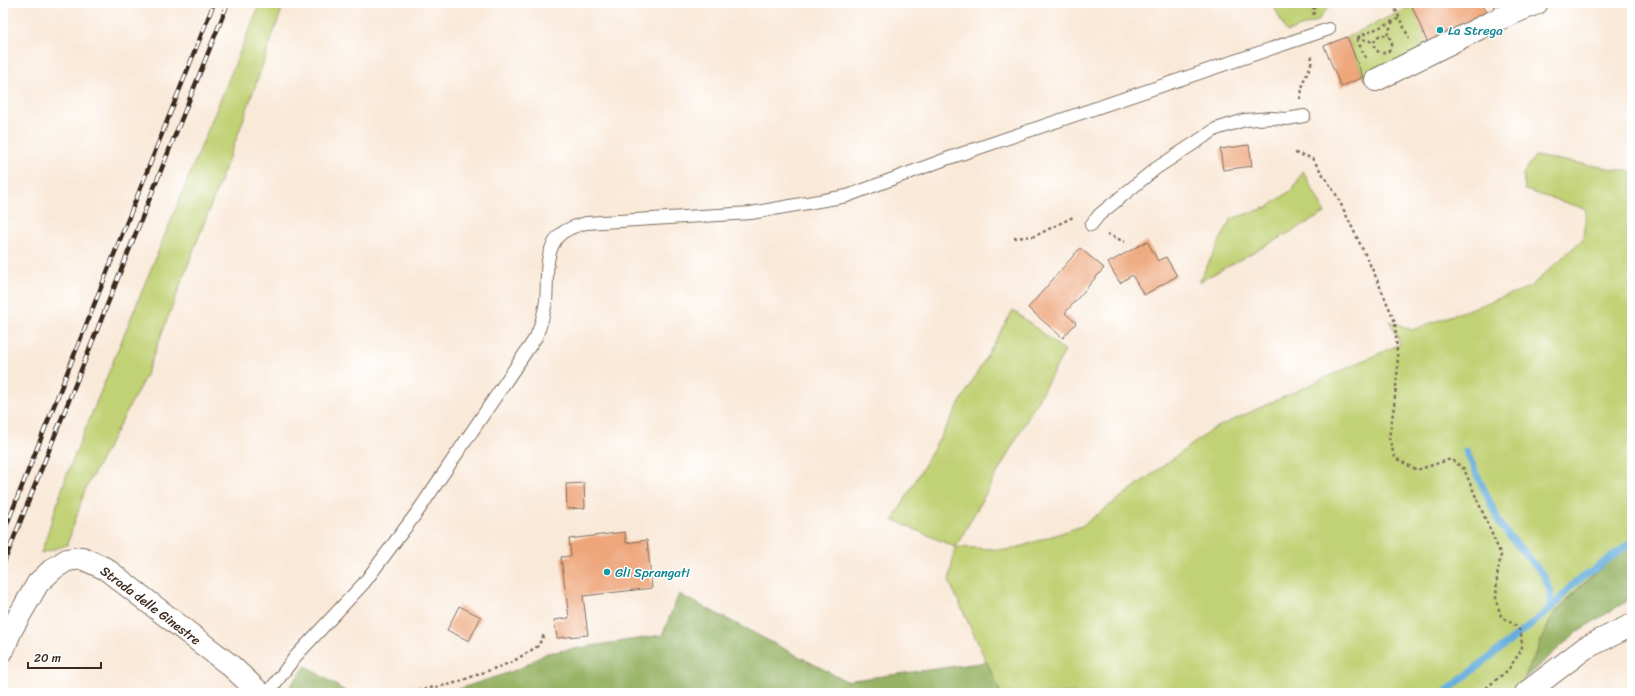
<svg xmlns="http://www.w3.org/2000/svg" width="1635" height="696" font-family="Sriracha,sans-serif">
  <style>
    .green { fill: #c1d174; stroke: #7e7e49 }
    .forest { fill: #98b366; stroke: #6a6e42 }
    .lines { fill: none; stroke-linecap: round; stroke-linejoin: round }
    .stream { stroke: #65addc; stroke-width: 7 }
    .building { fill: #eea67a }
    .lane-casing { stroke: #7e6d5f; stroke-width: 14 }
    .street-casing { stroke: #7e6d5f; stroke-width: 24 }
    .path { stroke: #7e6d5f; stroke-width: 2.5; stroke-dasharray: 3 3; stroke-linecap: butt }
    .lane { stroke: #fff; stroke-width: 12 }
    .street { stroke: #fff; stroke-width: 22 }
    .rail-casing { stroke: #3b2a1e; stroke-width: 4.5 }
    .rail { stroke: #fff; stroke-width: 3; stroke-dasharray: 9; stroke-linecap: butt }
    .culture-dot { fill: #0f9aa8; stroke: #fff; stroke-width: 1.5 }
    .labels { text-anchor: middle; stroke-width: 3; stroke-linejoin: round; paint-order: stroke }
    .culture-label { font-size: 13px; fill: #0d838f; stroke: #fff; text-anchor: start }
    .street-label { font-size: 13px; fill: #3b2a1e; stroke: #fff }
  </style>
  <rect width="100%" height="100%" fill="#fff"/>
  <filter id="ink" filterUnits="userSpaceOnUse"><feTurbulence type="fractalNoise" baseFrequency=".025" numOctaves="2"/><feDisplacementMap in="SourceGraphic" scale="8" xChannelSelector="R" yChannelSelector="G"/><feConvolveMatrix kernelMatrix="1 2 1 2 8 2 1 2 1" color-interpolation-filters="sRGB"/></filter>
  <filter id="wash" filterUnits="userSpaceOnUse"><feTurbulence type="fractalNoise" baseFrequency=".012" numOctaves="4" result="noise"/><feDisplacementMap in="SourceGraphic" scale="16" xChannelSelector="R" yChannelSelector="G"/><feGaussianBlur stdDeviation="0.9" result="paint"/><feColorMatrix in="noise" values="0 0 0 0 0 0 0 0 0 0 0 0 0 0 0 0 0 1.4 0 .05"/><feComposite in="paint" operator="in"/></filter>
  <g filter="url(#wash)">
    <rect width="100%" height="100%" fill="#f9e9d8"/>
    <!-- green -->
    <g class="green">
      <polygon points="260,3 284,3 243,121 146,375 85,490 67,545 41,553 67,474"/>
      <polygon points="1272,3 1332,3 1317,21 1287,32"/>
      <polygon points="1412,6 1429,46 1365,80 1347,37"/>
      <polygon points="1535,156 1632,172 1632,540 1573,593 1552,616 1524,679 1509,693 1001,693 949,581 955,547 893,520 1013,310 1065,351 956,547 1010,550 1082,526 1213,429 1400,344 1390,321 1412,330 1530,287 1583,239 1586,209 1525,190 1523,174"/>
      <polygon points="1303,171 1325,213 1199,282 1231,219 1268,207 1293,189"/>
    </g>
    <!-- forest -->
    <g class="forest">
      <polygon points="1632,540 1632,598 1578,631 1524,679 1552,616 1573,594"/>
      <polygon points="679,594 846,681 987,662 1001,693 447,693 519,669 547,653 662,635"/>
      <polygon points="306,666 348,693 285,693"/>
    </g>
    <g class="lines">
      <!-- stream -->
      <g class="stream">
        <polyline points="1466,451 1501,526 1543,574 1550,590 1551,608"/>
        <polyline points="1444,693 1538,619 1558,601 1571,586 1632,542"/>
      </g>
    </g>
    <g id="blocks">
      <!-- building -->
      <g class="building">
        <polygon points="1418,3 1481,3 1487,14 1429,46 1412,6"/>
        <polygon points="1492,3 1507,3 1495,9"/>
        <polygon points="1347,37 1363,77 1341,87 1324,46"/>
        <polygon points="1249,145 1252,166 1223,170 1220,149"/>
        <polygon points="1147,241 1158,261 1166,257 1177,276 1144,295 1132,275 1120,283 1108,263"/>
        <polygon points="1080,248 1104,268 1065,313 1076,323 1063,338 1028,308"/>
        <polygon points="584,483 585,508 567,509 566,484"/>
        <polygon points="625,532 626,543 647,540 652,588 583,596 588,635 557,638 554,620 569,618 561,557 571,556 569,539"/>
        <polygon points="459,606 481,617 469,641 447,630"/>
      </g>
    </g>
  </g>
  <g filter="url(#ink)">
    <use href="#blocks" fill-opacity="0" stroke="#7e6d5f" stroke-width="1"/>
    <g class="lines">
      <defs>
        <g id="lane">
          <polyline points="1091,225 1099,215 1155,169 1216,129 1245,120 1271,118 1287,119 1304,116"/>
          <path d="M268,693l27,-36 69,-74 54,-72 118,-174c5,-12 8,-23 10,-36 2,-19 -2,-43 9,-60 6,-11 20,-15 31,-18l165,-10 96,-17 102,-38 380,-129"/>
        </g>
        <g id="street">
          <polyline points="1376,80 1494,21 1537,3"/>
          <polyline points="3,650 11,630 38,583 53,569 67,560 82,558 106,569 231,666 260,693"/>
          <polyline points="1526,693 1585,648 1632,625"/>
        </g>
      </defs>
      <!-- lane casing -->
      <use href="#lane" class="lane-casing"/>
      <!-- street casing -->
      <use href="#street" class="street-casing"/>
      <!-- path -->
      <g class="path">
        <polyline points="1393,4 1409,38"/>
        <polyline points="1314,15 1313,9 1320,3"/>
        <polyline points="1387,35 1393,21"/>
        <circle cx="1383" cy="44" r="9"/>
        <polyline points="1357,38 1374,42"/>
        <polyline points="1366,58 1356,38 1400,18"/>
        <polyline points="1300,99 1304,80 1311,65 1312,54"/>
        <polyline points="1295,153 1312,158 1337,196 1375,275 1395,322 1398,366 1394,406 1389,438 1395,458 1417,470 1451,459 1464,469 1501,555 1497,576 1496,600 1501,616 1516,626 1521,632 1522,649 1508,670 1480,693"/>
        <polyline points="1107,234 1125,242"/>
        <polyline points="1014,238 1035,236 1075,216"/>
        <polyline points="364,691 419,690 452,684 512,662 538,646 544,635"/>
      </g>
      <!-- lane -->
      <use href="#lane" class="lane"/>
      <!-- street -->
      <use href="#street" class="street"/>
      <defs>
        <g id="rail">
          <polyline points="3,534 214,3"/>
          <polyline points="3,565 228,3"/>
        </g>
      </defs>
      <!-- rail casing -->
      <use href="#rail" class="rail-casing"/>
      <!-- rail -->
      <use href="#rail" class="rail"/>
    </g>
  </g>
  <!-- markers -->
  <g class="culture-dot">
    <circle cx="1440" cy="30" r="4"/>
    <circle cx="607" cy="572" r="4"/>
  </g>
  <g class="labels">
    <!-- culture labels -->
    <g class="culture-label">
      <text x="1448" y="35">La Strega</text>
      <text x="615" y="577">Gli Sprangati</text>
    </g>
    <!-- street labels -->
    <g class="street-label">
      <text transform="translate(151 605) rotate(37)" y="5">Strada delle Ginestre</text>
    </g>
  </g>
  <!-- margin -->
  <rect width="1635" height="696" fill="none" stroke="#fff" stroke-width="16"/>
  <!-- scale -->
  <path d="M28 662v6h73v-6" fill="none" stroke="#3b2a1e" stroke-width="2"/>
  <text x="34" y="662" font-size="12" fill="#3b2a1e" stroke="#ffffff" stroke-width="3" paint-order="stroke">20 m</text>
</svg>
